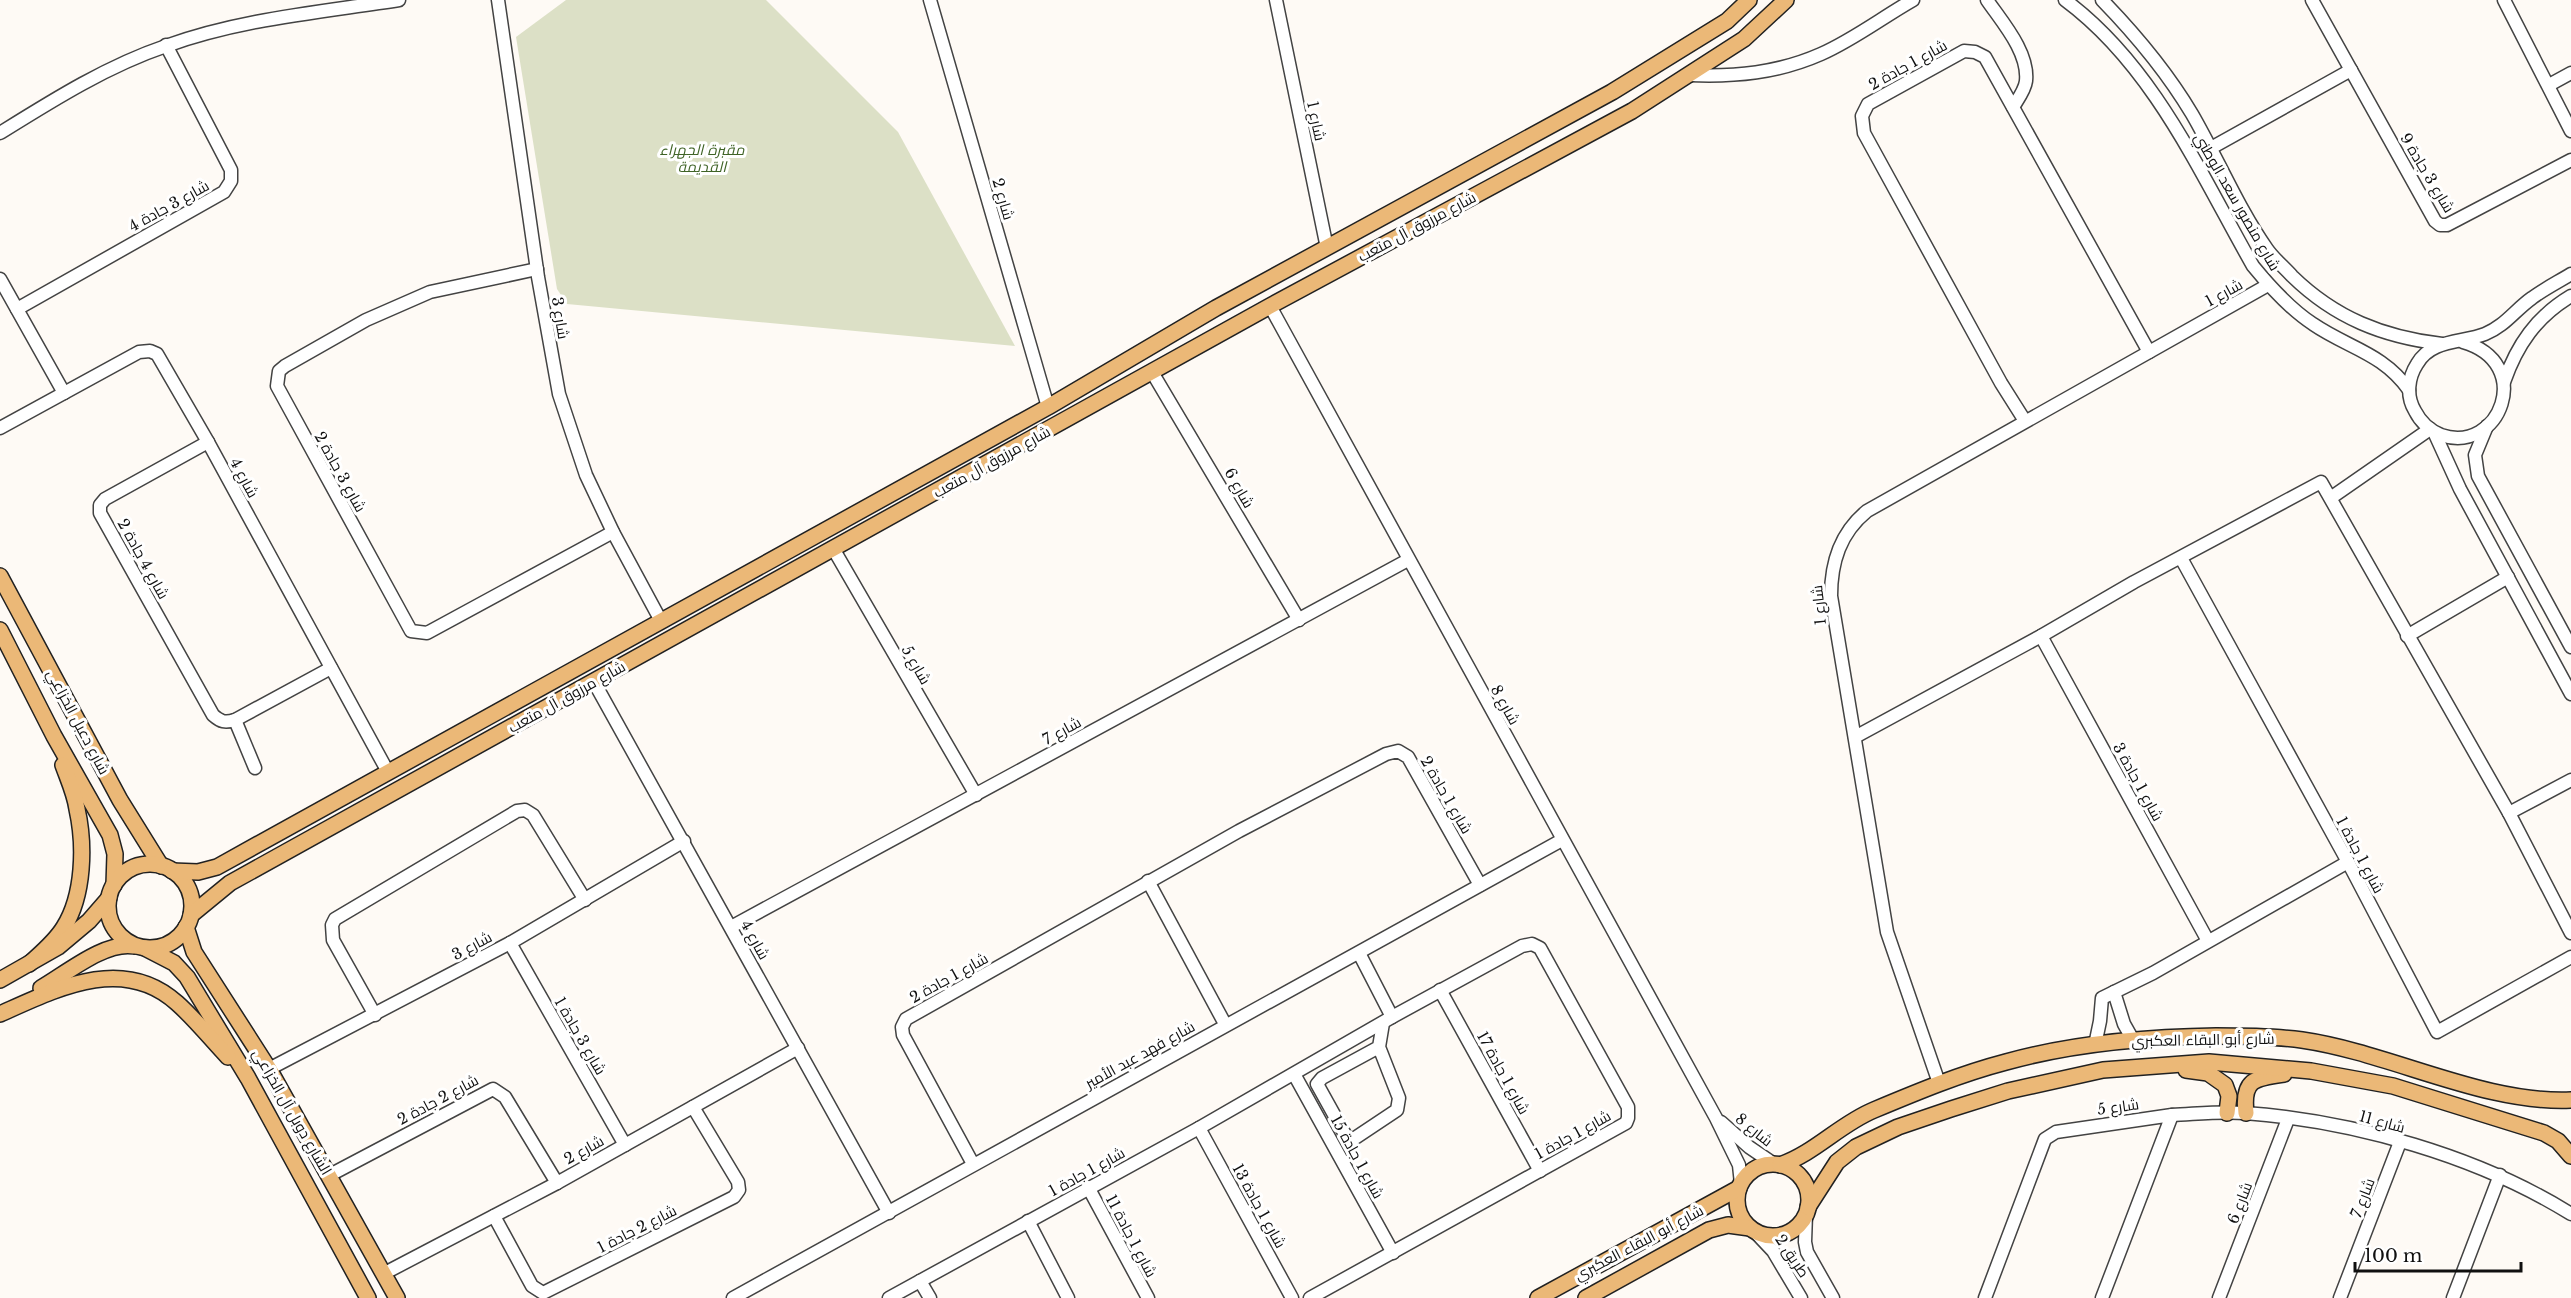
<svg xmlns="http://www.w3.org/2000/svg" width="2571" height="1298" font-family="'Libre Baskerville',Cairo,serif">
  <style>
    .cemetery { fill: #dce0c6 }
    .lines { fill: none; stroke-linecap: round; stroke-linejoin: round }
    .minor-casing { stroke: #434343; stroke-width: 15 }
    .major-casing { stroke: #212121; stroke-width: 18 }
    .minor { stroke: #fff; stroke-width: 12 }
    .major { stroke: #ebb877; stroke-width: 15 }
    .labels { text-anchor: middle; stroke-width: 6; stroke-linejoin: round; paint-order: stroke }
    .street-label { font-size: 15px; fill: #101010; stroke: #fff }
    .park-label { font-size: 15px; font-style: italic; fill: #3f6326; stroke: #fff }
  </style>
  <rect width="100%" height="100%" fill="#fefaf5"/>
  <!-- cemetery -->
  <polygon class="cemetery" points="566,0 766,0 898,132 1015,346 567,304 557,289 516,37"/>
  <g class="lines">
    <defs>
      <g id="minor">
        <polyline points="498,0 538,277 559,394 586,475 613,532 661,621"/>
        <polyline points="930,0 1048,407"/>
        <polyline points="1276,0 1327,248"/>
        <path d="M1987,0c15,22 42,52 39,81 -1,9 -8,18 -13,26"/>
        <path d="M2065,0c89,66 135,173 188,266 18,22 37,43 60,58 35,24 70,29 96,66"/>
        <path d="M2102,0c34,35 65,72 90,114 25,43 47,96 75,135 7,10 17,18 25,27 43,42 91,61 150,68"/>
        <polyline points="2312,0 2435,221 2440,225 2447,225 2571,160"/>
        <polyline points="2504,0 2571,131"/>
        <path d="M1689,75c46,2 89,-2 132,-21 32,-14 62,-37 92,-54"/>
        <polyline points="2549,85 2571,73"/>
        <path d="M0,133c53,-33 107,-67 166,-87 74,-27 156,-34 233,-46"/>
        <polyline points="2211,148 2351,70"/>
        <polyline points="537,269 430,292 366,320 285,366 279,371 277,386 411,631 427,633 613,532"/>
        <polyline points="0,279 64,393"/>
        <polyline points="1270,306 1716,1118 1739,1165 1741,1184"/>
        <polyline points="17,309 224,192 231,181 231,170 166,45"/>
        <path d="M2463,342c73,21 37,113 -22,93 -12,-5 -20,-12 -26,-24 -9,-15 -7,-33 2,-47 14,-25 45,-21 68,-30 20,-8 30,-24 47,-36 12,-9 26,-16 39,-24"/>
        <polyline points="1152,372 1299,620"/>
        <path d="M2504,382c13,-37 32,-65 67,-86"/>
        <polyline points="2025,421 2001,383 1864,133 1862,116 1868,104 1964,51 1975,52 1985,57 2149,352"/>
        <polyline points="2487,426 2475,455 2478,476 2571,647"/>
        <polyline points="0,428 139,352 150,351 157,354 208,442 388,772"/>
        <polyline points="2434,432 2460,489 2571,694"/>
        <path d="M208,442l-103,57 -5,6v8l113,202c8,7 12,8 22,5l96,-52"/>
        <polyline points="2332,497 2430,429"/>
        <polyline points="834,550 976,795"/>
        <polyline points="2181,558 2348,862 2437,1032 2571,957"/>
        <polyline points="2041,636 2208,941"/>
        <polyline points="2407,636 2508,577"/>
        <polyline points="594,682 889,1213"/>
        <polyline points="235,720 255,768"/>
        <polyline points="1855,737 2041,636 2134,582 2321,482 2509,813 2571,933"/>
        <polyline points="2509,813 2571,780"/>
        <polyline points="1148,881 1225,1024"/>
        <polyline points="731,927 1408,560"/>
        <polyline points="510,943 625,1145"/>
        <polyline points="1359,953 1392,1017"/>
        <polyline points="1440,990 1540,1171"/>
        <polyline points="2114,992 2124,1024 2133,1040"/>
        <polyline points="375,1015 333,940 332,925 335,919 517,811 525,810 533,815 585,900"/>
        <polyline points="2095,1045 2100,1021 2102,998 2153,973 2348,862"/>
        <polyline points="1379,1047 1322,1078 1317,1084 1347,1138 1352,1140 1397,1110 1399,1098 1379,1047 1383,1023"/>
        <polyline points="269,1069 510,943 684,841"/>
        <polyline points="1294,1074 1393,1253"/>
        <path d="M1939,1083l-52,-151 -56,-336c0,-34 9,-63 36,-85l401,-226"/>
        <path d="M2172,1115c24,-1 49,-4 73,-2 109,8 233,43 326,101"/>
        <polyline points="1721,1122 1749,1147 1774,1164"/>
        <polyline points="1199,1128 1292,1298"/>
        <polyline points="973,1164 903,1035 902,1027 906,1019 1239,831 1386,754 1398,751 1408,757 1480,885"/>
        <polyline points="328,1176 493,1089 505,1097 557,1183"/>
        <polyline points="1088,1187 1148,1298"/>
        <polyline points="1806,1214 1805,1242 1807,1252 1833,1298"/>
        <polyline points="494,1216 532,1286 543,1293 734,1197 739,1190 738,1182 693,1107"/>
        <polyline points="1028,1221 1068,1298"/>
        <polyline points="1756,1233 1773,1251 1801,1298"/>
        <polyline points="383,1274 557,1183 798,1048"/>
        <polyline points="920,1281 930,1298"/>
        <polyline points="733,1298 1562,840"/>
        <polyline points="889,1298 1199,1128 1392,1017 1522,946 1532,944 1540,948 1628,1107 1628,1118 1626,1123 1310,1298"/>
        <polyline points="1985,1298 2045,1139 2056,1132 2172,1115 2102,1298"/>
        <polyline points="2219,1298 2288,1119"/>
        <polyline points="2340,1298 2400,1142"/>
        <polyline points="2453,1298 2500,1175"/>
      </g>
      <g id="major">
        <polyline points="0,576 120,800 161,866"/>
        <polyline points="0,630 54,736 110,835 115,854 114,885"/>
        <circle cx="150" cy="906" r="42"/>
        <polyline points="172,871 198,872 217,867 1048,407 1216,308 1612,92 1727,21 1749,0"/>
        <polyline points="191,915 230,883 1270,306 1632,111 1744,39 1786,0"/>
        <polyline points="186,927 194,952 269,1069 397,1298"/>
        <polyline points="145,948 174,963 187,977 248,1078 368,1298"/>
        <path d="M29,964c12,-11 26,-22 35,-37 20,-32 21,-82 13,-118 -2,-15 -9,-30 -14,-44"/>
        <polyline points="0,980 58,947 89,921 109,898"/>
        <path d="M41,988c26,-15 64,-47 93,-42"/>
        <path d="M0,1014c56,-25 123,-60 177,-11 18,16 34,36 51,54"/>
        <polyline points="2186,1070 2208,1073 2225,1085 2229,1096 2227,1113"/>
        <path d="M2246,1113c-4,-34 9,-35 38,-39"/>
        <circle cx="1773" cy="1200" r="36"/>
        <path d="M1780,1165c35,-12 60,-41 94,-55 43,-18 86,-36 132,-48 68,-19 140,-25 210,-26 29,0 58,0 86,4 89,13 181,64 269,60"/>
        <polyline points="1808,1207 1837,1162 1856,1147 1898,1127 1951,1109 2008,1091 2103,1070 2209,1062 2311,1071 2393,1086 2544,1133 2558,1141 2571,1156"/>
        <polyline points="1538,1298 1739,1188"/>
        <polyline points="1586,1298 1709,1230 1728,1225 1750,1228"/>
      </g>
    </defs>
    <!-- minor casing -->
    <use href="#minor" class="minor-casing"/>
    <!-- major casing -->
    <use href="#major" class="major-casing"/>
    <!-- minor -->
    <use href="#minor" class="minor"/>
    <!-- major -->
    <use href="#major" class="major"/>
  </g>
  <g class="labels">
    <!-- street labels -->
    <g class="street-label">
      <text transform="translate(1908 65) rotate(-29)" y="5">شارع 1 جادة 2</text>
      <text transform="translate(1316 121) rotate(78)" y="5">شارع 1</text>
      <text transform="translate(2427 173) rotate(59)" y="5">شارع 3 جادة 9</text>
      <text transform="translate(1003 199) rotate(74)" y="5">شارع 2</text>
      <text transform="translate(2237 202) rotate(60)" y="5">شارع منصور سعد الوطني</text>
      <text transform="translate(169 206) rotate(-29)" y="5">شارع 3 جادة 4</text>
      <text transform="translate(1417 227) rotate(-28)" y="5">شارع مرزوق آل متعب</text>
      <text transform="translate(2224 293) rotate(-29)" y="5">شارع 1</text>
      <text transform="translate(560 318) rotate(81)" y="5">شارع 3</text>
      <text transform="translate(992 462) rotate(-29)" y="5">شارع مرزوق آل متعب</text>
      <text transform="translate(340 472) rotate(61)" y="5">شارع 3 جادة 2</text>
      <text transform="translate(244 478) rotate(62)" y="5">شارع 4</text>
      <text transform="translate(1239 488) rotate(60)" y="5">شارع 6</text>
      <text transform="translate(143 559) rotate(61)" y="5">شارع 4 جادة 2</text>
      <text transform="translate(1819 605) rotate(-96)" y="5">شارع 1</text>
      <text transform="translate(916 665) rotate(60)" y="5">شارع 5</text>
      <text transform="translate(567 697) rotate(-29)" y="5">شارع مرزوق آل متعب</text>
      <text transform="translate(1505 705) rotate(61)" y="5">شارع 8</text>
      <text transform="translate(78 722) rotate(62)" y="5">شارع دعبل الخزاعي</text>
      <text transform="translate(1062 731) rotate(-29)" y="5">شارع 7</text>
      <text transform="translate(2138 782) rotate(61)" y="5">شارع 1 جادة 3</text>
      <text transform="translate(1446 795) rotate(60)" y="5">شارع 1 جادة 2</text>
      <text transform="translate(2360 855) rotate(62)" y="5">شارع 1 جادة 1</text>
      <text transform="translate(755 940) rotate(61)" y="5">شارع 4</text>
      <text transform="translate(472 946) rotate(-28)" y="5">شارع 3</text>
      <text transform="translate(949 978) rotate(-29)" y="5">شارع 1 جادة 2</text>
      <text transform="translate(580 1036) rotate(60)" y="5">شارع 3 جادة 1</text>
      <text transform="translate(2203 1040) rotate(-1)" y="5">شارع أبو البقاء العكبري</text>
      <text transform="translate(1140 1055) rotate(-29)" y="5">شارع فهد عبد الأمير</text>
      <text transform="translate(1503 1073) rotate(61)" y="5">شارع 1 جادة 17</text>
      <text transform="translate(438 1100) rotate(-28)" y="5">شارع 2 جادة 2</text>
      <text transform="translate(2118 1107) rotate(-8)" y="5">شارع 5</text>
      <text transform="translate(292 1112) rotate(60)" y="5">الشارع دوبل آل الخزاعي</text>
      <text transform="translate(2382 1122) rotate(15)" y="5">شارع 11</text>
      <text transform="translate(1754 1130) rotate(39)" y="5">شارع 8</text>
      <text transform="translate(1573 1135) rotate(-29)" y="5">شارع 1 جادة 1</text>
      <text transform="translate(584 1150) rotate(-29)" y="5">شارع 2</text>
      <text transform="translate(1357 1157) rotate(61)" y="5">شارع 1 جادة 15</text>
      <text transform="translate(1087 1172) rotate(-29)" y="5">شارع 1 جادة 1</text>
      <text transform="translate(2363 1198) rotate(-69)" y="5">شارع 7</text>
      <text transform="translate(2240 1203) rotate(-69)" y="5">شارع 6</text>
      <text transform="translate(1259 1206) rotate(61)" y="5">شارع 1 جادة 13</text>
      <text transform="translate(637 1229) rotate(-27)" y="5">شارع 2 جادة 1</text>
      <text transform="translate(1131 1236) rotate(62)" y="5">شارع 1 جادة 11</text>
      <text transform="translate(1639 1243) rotate(-28)" y="5">شارع أبو البقاء العكبري</text>
      <text transform="translate(1792 1256) rotate(56)" y="5">طريق 2</text>
    </g>
    <!-- park labels -->
    <g class="park-label">
      <text x="702" y="155">مقبرة الجهراء<tspan x="702" dy="17">القديمة</tspan></text>
    </g>
  </g>
  <!-- scale -->
  <path d="M2355 1262v9h166v-9" fill="none" stroke="#101010" stroke-width="3"/>
  <text x="2364" y="1262" font-size="18" fill="#101010" stroke="#ffffff" stroke-width="4.5" paint-order="stroke">100 m</text>
</svg>
